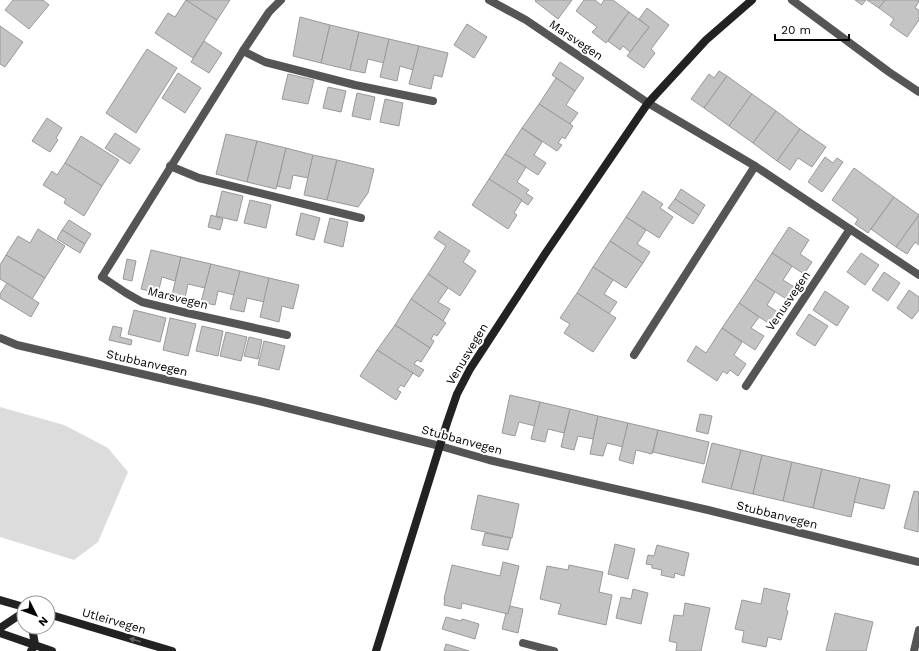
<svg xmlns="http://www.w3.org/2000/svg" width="919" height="651" font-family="'Work Sans',sans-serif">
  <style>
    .green { fill: #dcdcdc }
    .building { fill: #c4c4c4; stroke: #999 }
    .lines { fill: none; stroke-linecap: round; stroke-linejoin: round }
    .lane { stroke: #555; stroke-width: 8 }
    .street { stroke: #555; stroke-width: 8 }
    .secondary { stroke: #222; stroke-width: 8 }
    .oneway { fill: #646464 }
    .labels { text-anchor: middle; stroke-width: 4; stroke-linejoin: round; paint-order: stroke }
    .street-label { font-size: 12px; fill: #000; stroke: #fff }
  </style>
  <rect width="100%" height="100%" fill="#fff"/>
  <!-- green -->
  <polygon class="green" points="0,407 64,425 108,448 128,472 98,542 74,560 0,537"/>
  <!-- building -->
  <g class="building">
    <polygon points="13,0 43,0 49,5 29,29 5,10"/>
    <polygon points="186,0 217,20 193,58 155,33 168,13 175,17"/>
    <polygon points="186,0 230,0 217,20"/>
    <polygon points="536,0 572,0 558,19 535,1"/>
    <polygon points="584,0 595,0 601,5 604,0 613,0 629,12 606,43 592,32 597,27 576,11"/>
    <polygon points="855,0 866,0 862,5"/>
    <polygon points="867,0 885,0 879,8"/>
    <polygon points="885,0 917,0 919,1 915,8 919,10 919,20 907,37 890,25 894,19 879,8"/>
    <polygon points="647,8 669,25 651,49 655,53 644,68 627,56 649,27 639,19"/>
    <polygon points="629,12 649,27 630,52 623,46 620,50 608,41"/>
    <polygon points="300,17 330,25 321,63 293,56"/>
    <polygon points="467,24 487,37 474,58 454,45"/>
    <polygon points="330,25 359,32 350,70 321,63"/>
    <polygon points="0,26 23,42 5,67 0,64"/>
    <polygon points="359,32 389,39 384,63 368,59 365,73 350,70"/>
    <polygon points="389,39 419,46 413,70 400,66 397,81 380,77"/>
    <polygon points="204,41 222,53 209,73 191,62"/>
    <polygon points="419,46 448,53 442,77 434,75 431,89 409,84"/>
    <polygon points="147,49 177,68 136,133 106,113"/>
    <polygon points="560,62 584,78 575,91 552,75"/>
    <polygon points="719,71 727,76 704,108 691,99 709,74 714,78"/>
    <polygon points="178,73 201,88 185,113 162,98"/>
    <polygon points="288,74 314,80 308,104 282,99"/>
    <polygon points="727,76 752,94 729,126 704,108"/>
    <polygon points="556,78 575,91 566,105 578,113 570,124 539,104"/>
    <polygon points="328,87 346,91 341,112 323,108"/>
    <polygon points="357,93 375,97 370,120 352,116"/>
    <polygon points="752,94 776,111 753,143 729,126"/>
    <polygon points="385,99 403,103 399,126 380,122"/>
    <polygon points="539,104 573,126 565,139 562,137 558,143 562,145 557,151 522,128"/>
    <polygon points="776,111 800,129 777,161 753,143"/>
    <polygon points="47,118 62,128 56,138 58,140 50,152 32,141"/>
    <polygon points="522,128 542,142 534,155 546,163 538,175 505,154"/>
    <polygon points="800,129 826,147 812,167 798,158 790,170 777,161"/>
    <polygon points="115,133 140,149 130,164 105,148"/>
    <polygon points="226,134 257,141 247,182 216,174"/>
    <polygon points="81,136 119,160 102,186 65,163"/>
    <polygon points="257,141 286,148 276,189 247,182"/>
    <polygon points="286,148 313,155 308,178 293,175 290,189 277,186"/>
    <polygon points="505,154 526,167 517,182 529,190 526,193 533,198 528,205 489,179"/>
    <polygon points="313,155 337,160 327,200 304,195"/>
    <polygon points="825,157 833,163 837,158 843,162 822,192 808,182"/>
    <polygon points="337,160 374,169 368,193 358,207 327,200"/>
    <polygon points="65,163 102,186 84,216 64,203 66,199 43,185 52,171 57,175"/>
    <polygon points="854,168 894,197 868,233 855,224 858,219 832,200"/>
    <polygon points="489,179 522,200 514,213 517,215 508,229 472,205"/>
    <polygon points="681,189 705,205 699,215 675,199"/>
    <polygon points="222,191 243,196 237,221 216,216"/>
    <polygon points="643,191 663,204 660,208 673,217 659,238 626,217"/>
    <polygon points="894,197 919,215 896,247 871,229"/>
    <polygon points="675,199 699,215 693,224 668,208"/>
    <polygon points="250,200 271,205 266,228 244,223"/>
    <polygon points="301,213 320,218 314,240 296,235"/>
    <polygon points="211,215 223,219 220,230 208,227"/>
    <polygon points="919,215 919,245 915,242 907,254 896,247"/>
    <polygon points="626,217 646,230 637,244 650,252 643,263 610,241"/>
    <polygon points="330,218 348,222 343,247 324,242"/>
    <polygon points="69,220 91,234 85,244 62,230"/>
    <polygon points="789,227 809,240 800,254 812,262 804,274 772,253"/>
    <polygon points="38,229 65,246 45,278 6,255 18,236 30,243"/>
    <polygon points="62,230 85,244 80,253 57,239"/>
    <polygon points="439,231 470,251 463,262 476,271 460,296 428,274 446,246 434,238"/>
    <polygon points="610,241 643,263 626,288 593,267"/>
    <polygon points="151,250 181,257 175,281 162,277 158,293 141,289"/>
    <polygon points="772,253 792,266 783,280 796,288 788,300 755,279"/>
    <polygon points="861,253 879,265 865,285 847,272"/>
    <polygon points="6,255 45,278 32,299 0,279 0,265"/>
    <polygon points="181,257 211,264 205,288 188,284 185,298 172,295"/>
    <polygon points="127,259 136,261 132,281 123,279"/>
    <polygon points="211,264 240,271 234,295 218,291 215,305 201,302"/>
    <polygon points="593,267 613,280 604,294 617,302 609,314 577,293"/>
    <polygon points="240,271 269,278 264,302 247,298 244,312 230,309"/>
    <polygon points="884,272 900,283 888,301 872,290"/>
    <polygon points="428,274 448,288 438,302 450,309 443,321 411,299"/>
    <polygon points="269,278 299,285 293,309 282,306 279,322 260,317"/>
    <polygon points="755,279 775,292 767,305 779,313 771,325 739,303"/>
    <polygon points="7,283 39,303 31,317 0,298 0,294"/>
    <polygon points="909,290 919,297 919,310 912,319 897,308"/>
    <polygon points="825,291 849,307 837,326 813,310"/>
    <polygon points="577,293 616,318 593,352 564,333 570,324 560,318"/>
    <polygon points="411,299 446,323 437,336 434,334 431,339 434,341 430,348 395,325"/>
    <polygon points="739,303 759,317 751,328 764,336 755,350 722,328"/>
    <polygon points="134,310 166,318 160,342 128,334"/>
    <polygon points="809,314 828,326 815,346 796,334"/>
    <polygon points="170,318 196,324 188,356 163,350"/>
    <polygon points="395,325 430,348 421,362 417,360 414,364 424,370 419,377 377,350"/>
    <polygon points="113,326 122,328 120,337 132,340 131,345 109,340"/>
    <polygon points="202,326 223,331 218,356 196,351"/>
    <polygon points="722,328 742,342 734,355 746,364 738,376 730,370 727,374 723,371 717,381 687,361 696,346 706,353"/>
    <polygon points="226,332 247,337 241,361 220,356"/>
    <polygon points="249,337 262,340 258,359 244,356"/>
    <polygon points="264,341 285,346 279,370 258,365"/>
    <polygon points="377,350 413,373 404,387 401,385 397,390 401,392 396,400 360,376"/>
    <polygon points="510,395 540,402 535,426 519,422 515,436 502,433"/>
    <polygon points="540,402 570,409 564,433 548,429 545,442 531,439"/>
    <polygon points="570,409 598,416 593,439 578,436 574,450 561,447"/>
    <polygon points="700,414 712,416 708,434 696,431"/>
    <polygon points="598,416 628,423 623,447 607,443 603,456 590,454"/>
    <polygon points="628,423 658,430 652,454 636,450 633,464 619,460"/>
    <polygon points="658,430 709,442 704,464 653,452"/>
    <polygon points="712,443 741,450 731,489 702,482"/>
    <polygon points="741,450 762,455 753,494 731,489"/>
    <polygon points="762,455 792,462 783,501 753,494"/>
    <polygon points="792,462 822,469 813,508 783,501"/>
    <polygon points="822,469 860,478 851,517 813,508"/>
    <polygon points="860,478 890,485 884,509 854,502"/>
    <polygon points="914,491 919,492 918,532 904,528"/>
    <polygon points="478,495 519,504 512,538 471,529"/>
    <polygon points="485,533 511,538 508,550 482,545"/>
    <polygon points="615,544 635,549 628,579 608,574"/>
    <polygon points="657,545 689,553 684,576 675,573 674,578 661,575 662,570 652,568 652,565 646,564 648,555 654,556"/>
    <polygon points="503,562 519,566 508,614 462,603 461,609 444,605 445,599 444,599 452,565 500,576"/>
    <polygon points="569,565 603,572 599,592 612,595 606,625 558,614 561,604 540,599 547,566 568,570"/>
    <polygon points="764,588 790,594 786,610 788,611 781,640 768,637 766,647 742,642 744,631 735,629 742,600 761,604"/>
    <polygon points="633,589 648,593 641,624 616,618 621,597 631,599"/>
    <polygon points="685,603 710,608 701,651 676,651 677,643 669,641 674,615 683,616"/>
    <polygon points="510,606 523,609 518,633 502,629 506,613 508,614"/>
    <polygon points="835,613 873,622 866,651 826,651"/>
    <polygon points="446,617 461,621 462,619 479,624 475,639 442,629"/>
    <polygon points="446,644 469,651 444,651"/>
  </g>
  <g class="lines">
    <!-- lane -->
    <g class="lane">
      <polyline points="243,51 265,62 355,85 433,101"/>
      <polyline points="170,166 199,178 361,218"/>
      <polyline points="102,277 126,293 142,302 187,313 287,335"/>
      <polyline points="634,355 755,166"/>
      <polyline points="746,386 850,229"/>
    </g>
    <!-- street -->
    <g class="street">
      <polyline points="489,0 526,20 648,103 755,166 919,275"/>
      <polyline points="792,0 889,72 919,92"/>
      <polyline points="102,277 243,51 269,12 281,0"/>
      <polyline points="0,338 17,345 263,402 440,446 489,460 708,510 919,562"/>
      <polyline points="523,643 554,651"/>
      <polyline points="914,651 919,630"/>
    </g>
    <!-- secondary -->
    <g class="secondary">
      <polyline points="0,600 24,607"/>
      <polyline points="48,614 172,651"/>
      <polyline points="0,628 24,612"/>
      <polyline points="0,633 52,651"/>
      <polyline points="31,651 35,645 32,627"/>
      <polyline points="376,651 447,423 457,394 470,369 545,254 648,103 706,40 752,0"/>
    </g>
  </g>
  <!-- one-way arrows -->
  <defs><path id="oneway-solid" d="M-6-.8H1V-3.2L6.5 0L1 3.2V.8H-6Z"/></defs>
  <use class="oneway" href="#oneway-solid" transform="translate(135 640) rotate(-164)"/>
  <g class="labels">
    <!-- street labels -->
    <g class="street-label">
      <text transform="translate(576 40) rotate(34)" y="4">Marsvegen</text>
      <text transform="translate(178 298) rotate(14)" y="4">Marsvegen</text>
      <text transform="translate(788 301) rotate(-56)" y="4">Venusvegen</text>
      <text transform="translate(467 354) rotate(-59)" y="4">Venusvegen</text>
      <text transform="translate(147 363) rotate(13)" y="4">Stubbanvegen</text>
      <text transform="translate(462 440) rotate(15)" y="4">Stubbanvegen</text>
      <text transform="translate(777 515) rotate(14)" y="4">Stubbanvegen</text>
      <text transform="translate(114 621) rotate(16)" y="4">Utleirvegen</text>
    </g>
  </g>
  <!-- north arrow -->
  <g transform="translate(36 615) rotate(132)"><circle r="19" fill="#ffffff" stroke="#999999"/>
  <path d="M0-3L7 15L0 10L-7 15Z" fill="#000000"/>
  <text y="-6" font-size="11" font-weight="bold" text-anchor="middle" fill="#000000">N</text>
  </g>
  <!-- scale -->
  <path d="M775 34v6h74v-6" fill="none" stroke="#000000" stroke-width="2"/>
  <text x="781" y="34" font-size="12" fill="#000000" stroke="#ffffff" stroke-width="3" paint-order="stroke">20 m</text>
</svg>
